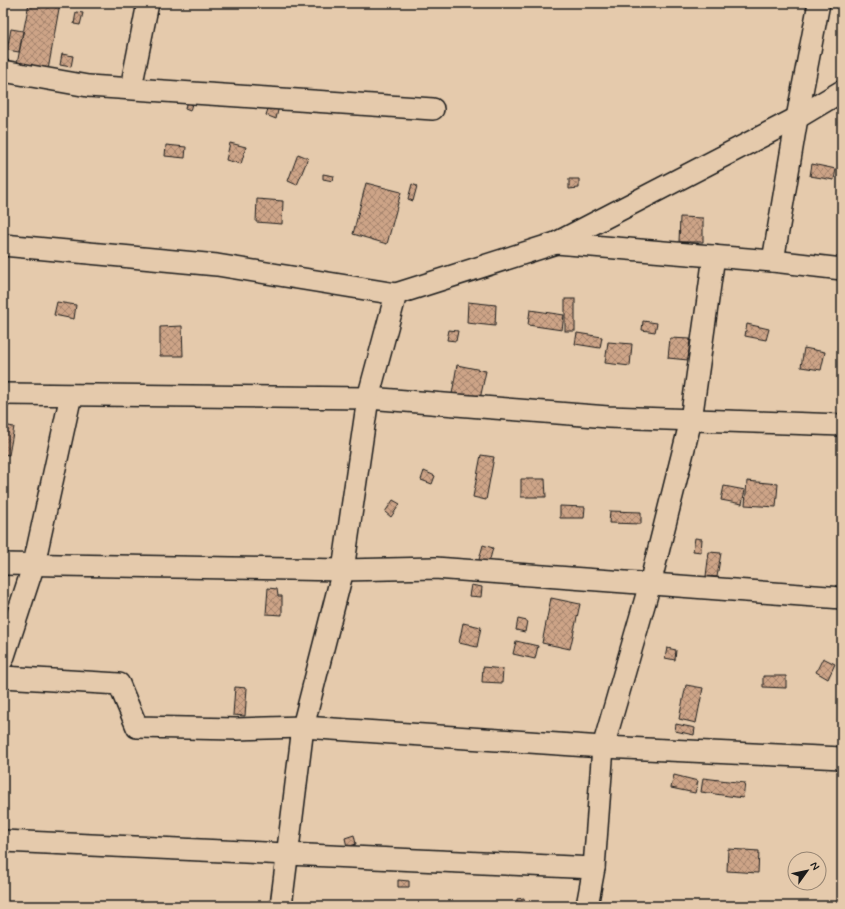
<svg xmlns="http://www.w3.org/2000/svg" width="845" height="909" font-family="Mynerve,sans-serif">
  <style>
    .building { fill: url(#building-cross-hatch); stroke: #1c1c1c }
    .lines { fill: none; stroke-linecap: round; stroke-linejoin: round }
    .minor-casing { stroke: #1c1c1c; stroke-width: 24 }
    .minor { stroke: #e5caac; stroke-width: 21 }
  </style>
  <defs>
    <pattern id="building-cross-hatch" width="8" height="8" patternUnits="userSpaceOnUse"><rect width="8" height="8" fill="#cda487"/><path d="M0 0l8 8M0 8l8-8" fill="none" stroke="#a6856e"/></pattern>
  </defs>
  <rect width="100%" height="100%" fill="#e5caac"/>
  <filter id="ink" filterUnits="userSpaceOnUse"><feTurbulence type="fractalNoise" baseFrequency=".025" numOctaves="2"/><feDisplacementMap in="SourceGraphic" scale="8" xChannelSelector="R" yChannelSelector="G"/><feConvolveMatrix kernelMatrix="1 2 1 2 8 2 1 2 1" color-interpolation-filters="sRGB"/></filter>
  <g filter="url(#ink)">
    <!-- building -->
    <g class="building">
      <polygon points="3,3 6,3 5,15 3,15"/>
      <polygon points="29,3 60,3 48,70 17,64"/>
      <polygon points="76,12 83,13 80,25 74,24"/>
      <polygon points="11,29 23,31 19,52 7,50"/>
      <polygon points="62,54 73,56 71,67 60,65"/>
      <polygon points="187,99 193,100 190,111 185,109"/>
      <polygon points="270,103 279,106 276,119 266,115"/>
      <polygon points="230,143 246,147 241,164 226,160"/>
      <polygon points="166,145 186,147 185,158 165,156"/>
      <polygon points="298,154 308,158 297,185 288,181"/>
      <polygon points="812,164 836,169 834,180 810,176"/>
      <polygon points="323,174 334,176 333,181 323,179"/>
      <polygon points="569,179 579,179 579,188 569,189"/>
      <polygon points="366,183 401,192 387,244 353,234"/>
      <polygon points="412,184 417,186 413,201 408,199"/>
      <polygon points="257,199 283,201 282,224 256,222"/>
      <polygon points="680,217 703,218 703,242 679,242"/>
      <rect x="565" y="299" width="10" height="32"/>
      <polygon points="57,302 76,305 74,319 54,315"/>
      <polygon points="468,302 496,305 495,326 467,323"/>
      <polygon points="530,310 564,315 562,330 528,325"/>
      <polygon points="643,321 657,323 655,332 642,330"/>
      <polygon points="747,324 769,329 766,340 745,336"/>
      <polygon points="182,326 183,356 160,356 160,327"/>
      <polygon points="449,330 458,331 456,341 447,340"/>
      <polygon points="577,333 602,337 600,348 575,344"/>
      <polygon points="670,338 690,339 688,360 668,358"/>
      <polygon points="608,342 632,344 630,366 605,363"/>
      <polygon points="804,348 825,352 821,370 801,367"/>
      <polygon points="457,365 486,371 480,399 452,394"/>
      <polygon points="3,425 14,427 9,455 3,454"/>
      <polygon points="481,455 494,457 486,500 473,497"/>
      <polygon points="424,471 435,476 432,484 421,480"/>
      <polygon points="521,479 545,479 546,497 521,497"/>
      <polygon points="747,481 778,484 776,507 745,505"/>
      <polygon points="724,486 745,490 742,504 721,500"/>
      <polygon points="393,500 400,504 391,517 385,512"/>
      <polygon points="560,506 585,507 584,518 560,518"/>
      <polygon points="610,511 641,512 641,524 609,523"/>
      <polygon points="695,538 702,539 701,552 693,551"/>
      <polygon points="483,545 493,548 487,570 477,567"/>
      <polygon points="709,552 721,553 717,577 706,576"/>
      <polygon points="471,585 482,587 481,597 469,596"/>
      <polygon points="268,588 277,589 278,596 282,596 282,615 266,614"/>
      <polygon points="551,598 580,604 570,649 542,643"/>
      <polygon points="518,619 527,621 525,632 516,630"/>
      <polygon points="463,623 481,627 477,647 459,643"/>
      <polygon points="516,641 538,646 535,659 513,654"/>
      <polygon points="667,648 676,650 675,660 665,658"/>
      <polygon points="823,658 835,664 828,679 816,672"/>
      <polygon points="483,667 503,669 502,683 482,682"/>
      <polygon points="763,676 786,676 786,688 763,687"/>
      <polygon points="686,685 703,688 696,723 679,719"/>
      <polygon points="235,687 247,688 245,716 233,715"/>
      <polygon points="676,724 695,728 694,735 675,731"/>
      <polygon points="674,775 698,781 695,793 671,788"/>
      <polygon points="703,778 745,783 743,798 701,792"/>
      <polygon points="354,835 356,844 347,847 345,838"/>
      <polygon points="728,849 759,851 758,873 727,871"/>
      <polygon points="398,880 409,881 409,887 398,887"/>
      <polygon points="524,898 525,906 517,906 517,899"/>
    </g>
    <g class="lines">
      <defs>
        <g id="minor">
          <polyline points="3,71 88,86 433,109"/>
          <polyline points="131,88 148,3"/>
          <polyline points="556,243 773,261 842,269"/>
          <polyline points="3,245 217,265 396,294"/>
          <polyline points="773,261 797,118 819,3"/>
          <polyline points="3,394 368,398 608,417 842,425"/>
          <polyline points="3,564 343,570 435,568 842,598"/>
          <polyline points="3,659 34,564 71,395"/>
          <polyline points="3,677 119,684 137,727 236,729 303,727 603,747 842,758"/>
          <polyline points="3,841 594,868"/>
          <polyline points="281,906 303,727 343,570 368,398 396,294 556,243 797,118 842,91"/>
          <polyline points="587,906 594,868 603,747 650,584 691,420 714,256"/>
        </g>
      </defs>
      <!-- minor casing -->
      <use href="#minor" class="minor-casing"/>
      <!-- minor -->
      <use href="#minor" class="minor"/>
    </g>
  </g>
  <!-- margin -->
  <rect width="845" height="909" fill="none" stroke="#e5caac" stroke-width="16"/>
  <rect x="8" y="8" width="829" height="893" fill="none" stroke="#1c1c1c" stroke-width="1.5" filter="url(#ink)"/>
  <!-- north arrow -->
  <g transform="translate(807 871) rotate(57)"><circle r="19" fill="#e5caac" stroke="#958472"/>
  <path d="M0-3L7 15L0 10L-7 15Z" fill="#1c1c1c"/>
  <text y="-6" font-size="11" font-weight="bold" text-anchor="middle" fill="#1c1c1c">N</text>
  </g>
</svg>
